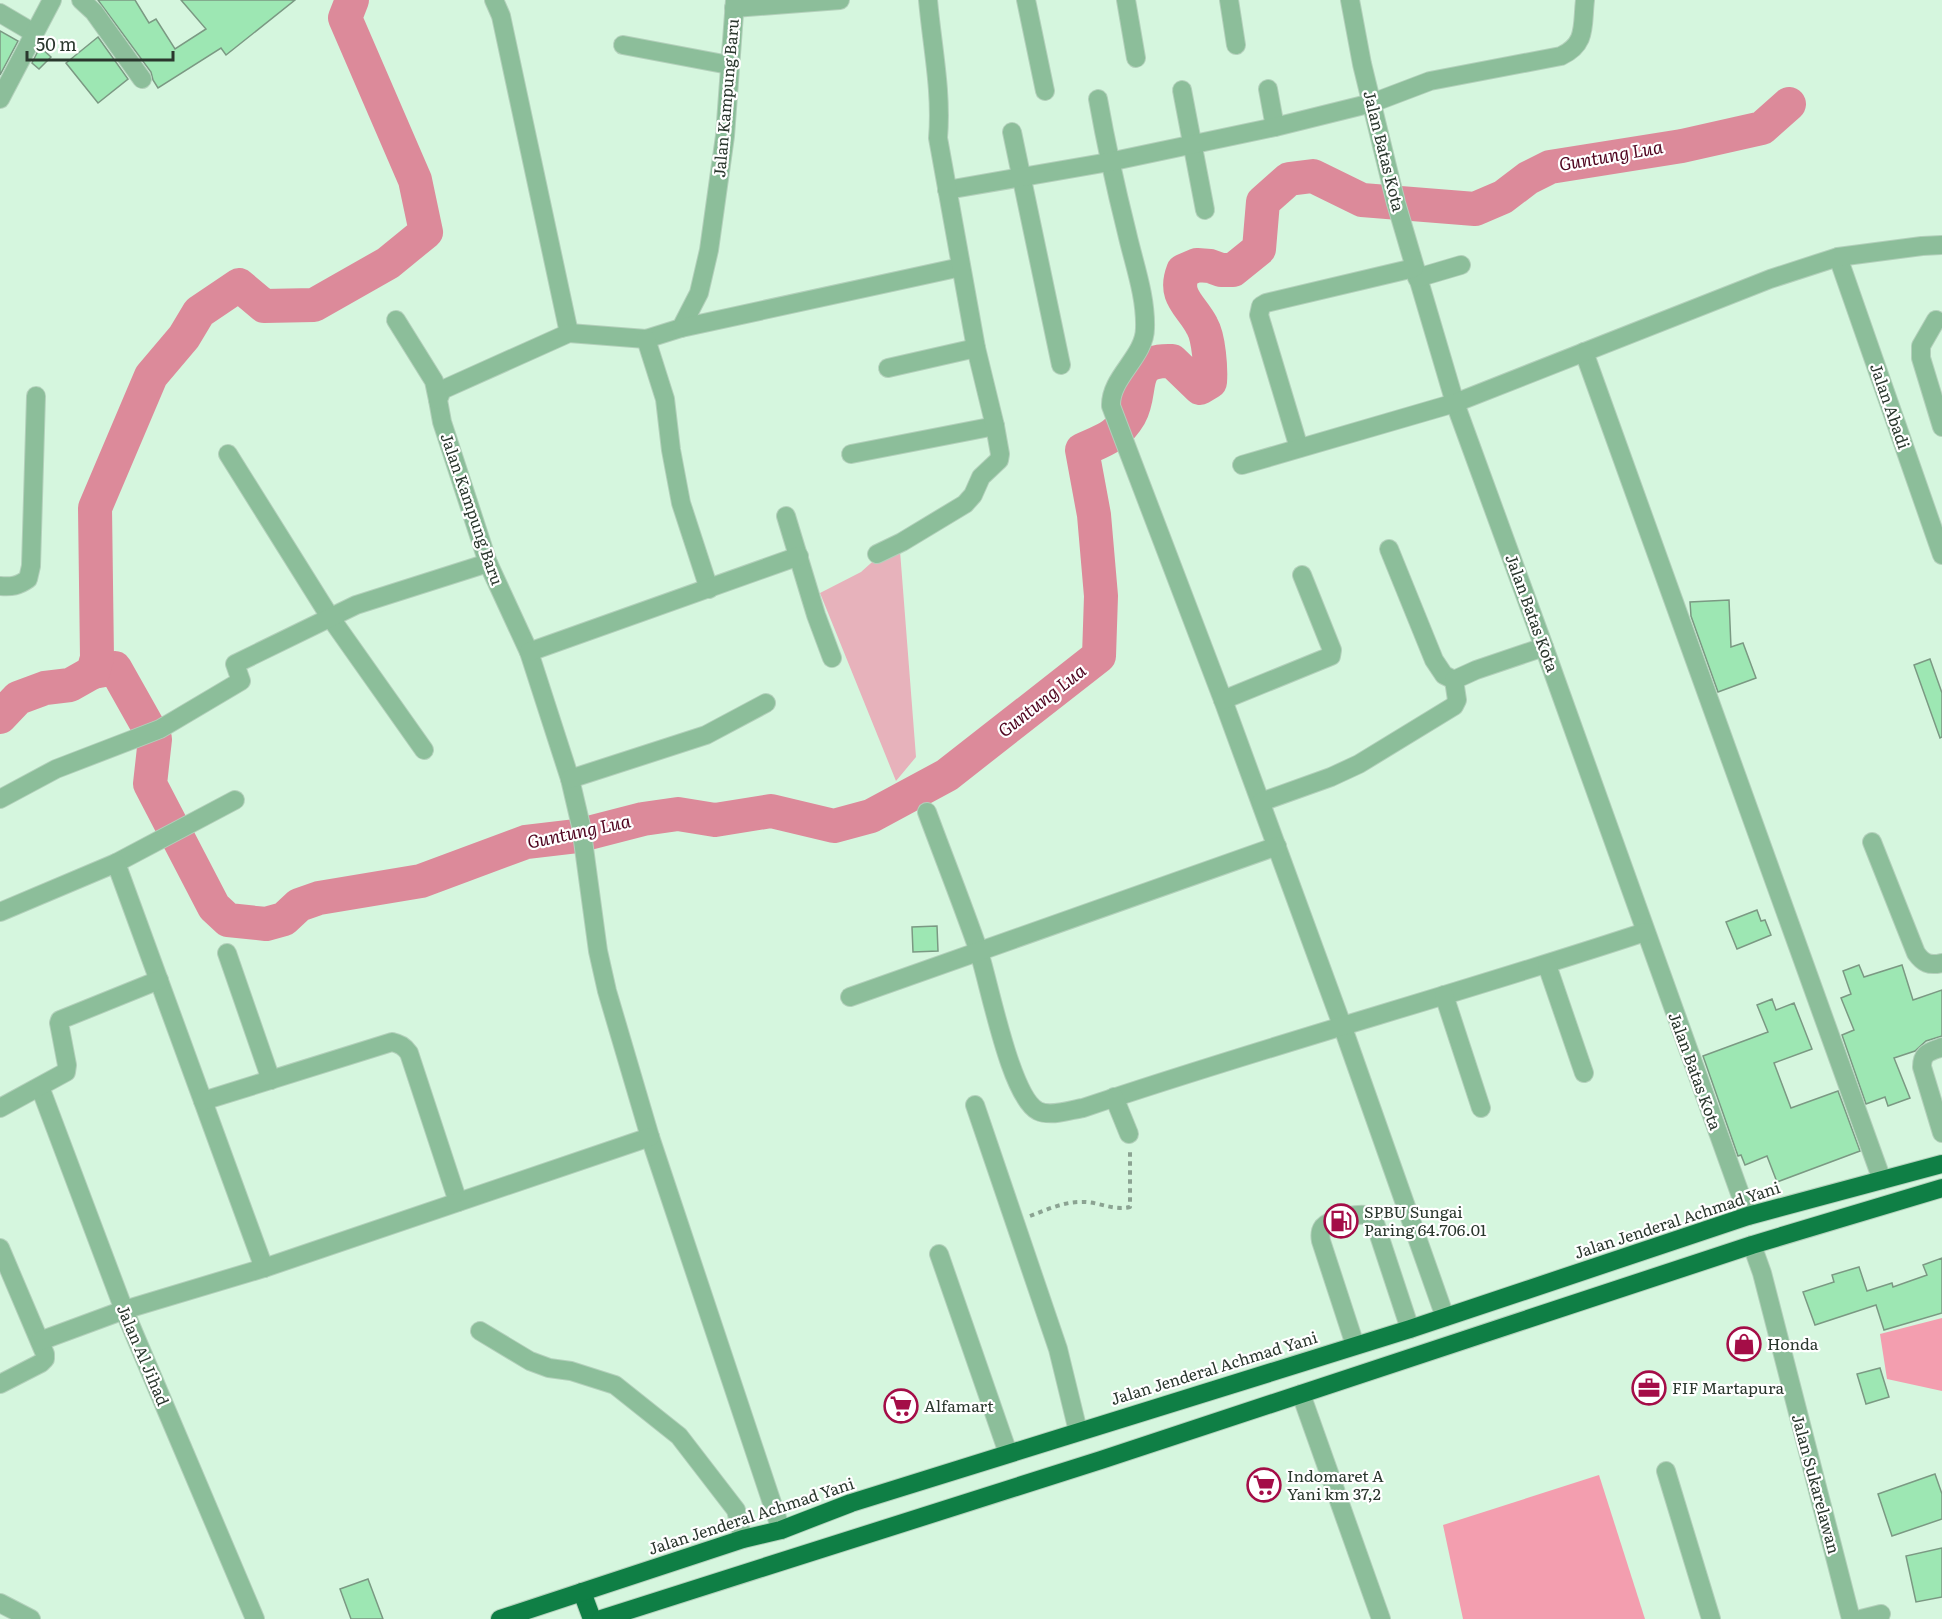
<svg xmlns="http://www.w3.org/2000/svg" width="1942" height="1619" font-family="Literata,serif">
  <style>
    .green { fill: #e7b2bb }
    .forest { fill: #f39eaf }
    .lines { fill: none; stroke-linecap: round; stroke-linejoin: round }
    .river { stroke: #dc8a9a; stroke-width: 34 }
    .building { fill: #9de7b3; stroke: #7b9983; stroke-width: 1.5 }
    .minor-casing { stroke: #b3d0bb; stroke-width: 20 }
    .highway-casing { stroke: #b3d0bb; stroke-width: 20 }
    .path { stroke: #8ba392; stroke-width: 4; stroke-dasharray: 4.5 4.5; stroke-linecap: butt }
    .minor { stroke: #8cbe9a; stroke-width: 18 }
    .highway { stroke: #0f7f45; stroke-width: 18 }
    .labels { text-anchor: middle; stroke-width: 4.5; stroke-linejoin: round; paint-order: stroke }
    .street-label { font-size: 16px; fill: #2a372d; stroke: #fff }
    .poi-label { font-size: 16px; fill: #2a372d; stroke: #fff; text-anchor: start }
    .water-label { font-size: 18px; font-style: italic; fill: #500520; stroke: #fff }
  </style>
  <rect width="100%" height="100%" fill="#d5f6de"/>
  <!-- green -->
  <polygon class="green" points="899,538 916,757 896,781 820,593 861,572"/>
  <!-- forest -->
  <g class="forest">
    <polygon points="1942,1318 1942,1391 1887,1379 1880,1334"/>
    <polygon points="1599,1475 1645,1619 1463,1619 1443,1525"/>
  </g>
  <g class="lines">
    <!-- river -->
    <g class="river">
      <path d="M93,672l22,-4 40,71 -5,45 64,123 14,13 38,4 18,-5 15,-14 20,-7 102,-17 105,-39 51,-6 66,-17 35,-5 37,6 56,-9 63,15 37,-10 76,-41 152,-119 2,-60 -7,-81 -12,-65c22,-10 35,-13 48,-35 14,-25 -3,-56 42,-54l28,27 10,-6c1,-13 -1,-44 -8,-56 -11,-21 -29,-29 -19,-55l14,-6 13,1 11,4h12l26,-21 4,-47 26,-23 24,-3 49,24 113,9 28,-12 25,-19 22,-11 132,-21 80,-18 27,-24"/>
      <polyline points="0,717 18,698 45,688 70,685 93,672 97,658 95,508 151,376 184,337 199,312 239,285 264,306 314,305 388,263 426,232 415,180 345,18 352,0"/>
    </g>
  </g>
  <!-- building -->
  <g class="building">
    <polygon points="98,0 135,0 149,23 156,19 175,49 206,29 181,0 295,0 226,55 221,48 158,88 153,80 151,72"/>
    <polygon points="0,31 18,41 0,75"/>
    <polygon points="98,37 128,79 98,103 66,63"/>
    <polygon points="40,47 51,57 39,69 32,63"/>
    <polygon points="1729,600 1731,647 1743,643 1756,678 1718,692 1691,616 1690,602"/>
    <polygon points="1930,659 1942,693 1942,737 1940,738 1914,665"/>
    <polygon points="1757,910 1761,921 1765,920 1771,935 1737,949 1726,922"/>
    <polygon points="937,926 938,951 913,952 912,927"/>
    <polygon points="1859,965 1864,977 1902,965 1913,1000 1942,990 1942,1036 1926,1041 1915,1051 1894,1058 1910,1098 1888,1106 1885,1097 1866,1104 1842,1035 1854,1030 1841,998 1851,994 1843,971"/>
    <polygon points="1772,999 1776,1010 1794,1003 1812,1049 1774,1063 1791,1108 1838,1091 1860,1151 1777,1182 1767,1156 1745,1165 1741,1155 1738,1156 1703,1056 1768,1032 1757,1005"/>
    <polygon points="1942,1258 1942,1313 1884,1330 1876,1305 1815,1325 1803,1292 1834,1282 1832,1275 1859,1267 1867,1291 1892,1283 1893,1287 1927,1275 1923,1265"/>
    <polygon points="1880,1368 1889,1397 1866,1404 1857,1374"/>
    <polygon points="1935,1474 1942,1494 1942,1519 1892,1536 1878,1494"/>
    <polygon points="1942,1548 1942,1597 1916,1602 1906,1556"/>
    <polygon points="368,1579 383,1619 351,1619 340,1589"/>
  </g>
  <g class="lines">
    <defs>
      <g id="minor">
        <polyline points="81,0 94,12 142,79"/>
        <polyline points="494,0 501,16 569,333"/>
        <polyline points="735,0 725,136 709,250 699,293 681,328 646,339 569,333 442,390 438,400 442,422 488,563 529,652 570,779 581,826 598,951 607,991 650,1137 781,1530"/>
        <polyline points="1026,0 1045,91"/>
        <polyline points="1126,0 1136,58"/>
        <polyline points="1229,0 1236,45"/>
        <polyline points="1350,0 1362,64 1396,203 1455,403 1544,647 1748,1216"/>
        <polyline points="734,8 840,0"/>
        <polyline points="0,13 34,33"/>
        <polyline points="623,45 729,65"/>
        <polyline points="1268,89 1275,127"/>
        <polyline points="1182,90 1205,210"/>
        <polyline points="0,99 52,0"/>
        <path d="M1098,99c8,45 18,90 29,134 7,31 19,63 18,95 0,29 -35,49 -34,78l112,294 119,325 103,292"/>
        <polyline points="1012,132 1061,365"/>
        <path d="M947,190l162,-28 166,-35 97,-24 58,-22 131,-25c26,-12 21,-30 24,-56"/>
        <polyline points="1838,257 1942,555"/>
        <polyline points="1417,278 1461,265"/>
        <polyline points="396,320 434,381 438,400"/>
        <polyline points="1936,320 1921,346 1921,358 1942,427"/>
        <polyline points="681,328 961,267"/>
        <polyline points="646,339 665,399 671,450 681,503 709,589"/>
        <polyline points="1584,352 1882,1180"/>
        <polyline points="888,368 976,348"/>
        <polyline points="1299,448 1259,315 1261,306 1266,303 1414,268"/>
        <polyline points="228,454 330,617 424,750"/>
        <polyline points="851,454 995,426"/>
        <polyline points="1242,465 1455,403 1770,279 1838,257 1922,246 1942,245"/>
        <polyline points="786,516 816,615 832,658"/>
        <polyline points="1389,549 1434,660 1444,675 1454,680"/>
        <path d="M877,554l25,-12 63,-38 8,-9 8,-18 18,-17 1,-6 -5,-28 -19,-78 -38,-210c4,-47 -6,-92 -10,-138"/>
        <path d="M0,586c12,1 18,0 28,-7l3,-13 5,-170"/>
        <polyline points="529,652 799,556"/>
        <polyline points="1223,700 1331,656 1332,650 1302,575"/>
        <polyline points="570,779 706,735 766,703"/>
        <polyline points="0,799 56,769 160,729 241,681 235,664 356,605 488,563"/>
        <polyline points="1261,802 1331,777 1359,764 1454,706 1457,700 1454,680 1476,670 1544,647"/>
        <path d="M927,812c17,46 35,91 51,137 11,32 32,148 60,162 13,6 32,-1 45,-3 186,-63 375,-114 562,-176"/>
        <path d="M1872,842l44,111c7,10 13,13 26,10"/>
        <polyline points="116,863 235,800"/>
        <polyline points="0,912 116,863 264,1268"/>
        <polyline points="227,953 271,1080"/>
        <polyline points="1547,965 1584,1073"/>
        <polyline points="1444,995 1481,1108"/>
        <polyline points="850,997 1277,846"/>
        <path d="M1942,1047c-12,5 -20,5 -20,20l20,66"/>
        <polyline points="40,1087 124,1310 255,1619"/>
        <polyline points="1114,1097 1129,1134"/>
        <path d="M203,1101l189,-59c8,2 12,4 17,11l49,149"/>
        <polyline points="975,1105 1058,1349 1078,1431"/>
        <polyline points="0,1108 66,1072 67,1065 59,1023 60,1020 159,980"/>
        <polyline points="1752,1245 1762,1273 1851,1619"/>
        <polyline points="0,1248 45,1354 45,1359 41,1363 0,1384"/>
        <polyline points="939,1254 1008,1453"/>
        <polyline points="480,1331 530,1361 549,1368 571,1371 615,1385 679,1436 736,1510 743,1539"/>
        <polyline points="40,1341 124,1310 264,1268 650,1137"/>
        <path d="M1355,1345l-34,-104c-1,-5 -1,-10 2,-14 8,-9 40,-16 50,-10l37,112"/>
        <polyline points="1301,1394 1381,1619"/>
        <polyline points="1666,1471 1711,1619"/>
        <polyline points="0,1603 31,1619"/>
        <polyline points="1861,1619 1881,1614"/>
      </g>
      <g id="highway">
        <polyline points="582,1592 592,1619"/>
        <polyline points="500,1619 743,1539 781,1530 851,1503 1410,1329 1748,1216 1942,1164"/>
        <polyline points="601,1619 1101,1460 1752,1245 1942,1188"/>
      </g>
    </defs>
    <!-- minor casing -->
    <use href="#minor" class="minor-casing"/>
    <!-- highway casing -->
    <use href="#highway" class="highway-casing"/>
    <!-- path -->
    <path class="path" d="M1030,1216c16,-6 33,-14 50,-14 18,-1 32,9 50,5v-57"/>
    <!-- minor -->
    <use href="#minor" class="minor"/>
    <!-- highway -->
    <use href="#highway" class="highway"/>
  </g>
  <!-- icons -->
  <defs>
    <symbol id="fuel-ring" viewBox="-11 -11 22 22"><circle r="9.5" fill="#fff" stroke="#a40d47" stroke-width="1.5"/><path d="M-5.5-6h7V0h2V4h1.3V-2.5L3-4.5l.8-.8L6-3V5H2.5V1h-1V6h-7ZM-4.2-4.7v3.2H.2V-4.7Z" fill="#a40d47"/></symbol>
    <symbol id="shop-ring" viewBox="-11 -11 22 22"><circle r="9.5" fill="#fff" stroke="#a40d47" stroke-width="1.5"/><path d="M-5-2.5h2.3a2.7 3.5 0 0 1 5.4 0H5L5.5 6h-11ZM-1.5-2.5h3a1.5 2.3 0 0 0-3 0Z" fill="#a40d47"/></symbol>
    <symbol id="office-ring" viewBox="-11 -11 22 22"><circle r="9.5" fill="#fff" stroke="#a40d47" stroke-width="1.5"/><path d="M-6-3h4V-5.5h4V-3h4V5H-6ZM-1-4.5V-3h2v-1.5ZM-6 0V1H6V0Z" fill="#a40d47"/></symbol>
    <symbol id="supermarket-ring" viewBox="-11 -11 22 22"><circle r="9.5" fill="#fff" stroke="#a40d47" stroke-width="1.5"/><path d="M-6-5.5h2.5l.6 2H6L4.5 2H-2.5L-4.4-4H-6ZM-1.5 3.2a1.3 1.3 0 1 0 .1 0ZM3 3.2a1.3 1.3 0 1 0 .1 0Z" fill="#a40d47"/></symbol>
  </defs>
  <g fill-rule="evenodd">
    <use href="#fuel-ring" x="1322" y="1202" width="38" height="38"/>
    <use href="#shop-ring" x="1725" y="1325" width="38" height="38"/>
    <use href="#office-ring" x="1630" y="1369" width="38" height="38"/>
    <use href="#supermarket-ring" x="882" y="1387" width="38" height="38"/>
    <use href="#supermarket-ring" x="1245" y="1466" width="38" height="38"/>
  </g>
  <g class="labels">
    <!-- street labels -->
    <g class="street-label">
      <text transform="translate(726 98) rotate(-85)" y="6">Jalan Kampung Baru</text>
      <text transform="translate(1384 151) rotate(76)" y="6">Jalan Batas Kota</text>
      <text transform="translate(1890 406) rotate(71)" y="6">Jalan Abadi</text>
      <text transform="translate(472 509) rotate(71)" y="6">Jalan Kampung Baru</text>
      <text transform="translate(1532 613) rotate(70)" y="6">Jalan Batas Kota</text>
      <text transform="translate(1695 1071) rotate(70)" y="6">Jalan Batas Kota</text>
      <text transform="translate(1677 1220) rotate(-18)" y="6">Jalan Jenderal Achmad Yani</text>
      <text transform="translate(143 1355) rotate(67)" y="6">Jalan Al Jihad</text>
      <text transform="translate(1214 1368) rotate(-17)" y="6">Jalan Jenderal Achmad Yani</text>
      <text transform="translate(1816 1484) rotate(75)" y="6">Jalan Sukarelawan</text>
      <text transform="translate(751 1516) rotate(-18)" y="6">Jalan Jenderal Achmad Yani</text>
    </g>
    <!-- poi labels -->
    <g class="poi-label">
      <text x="1364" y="1218">SPBU Sungai<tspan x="1364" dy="18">Paring 64.706.01</tspan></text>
      <text x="1767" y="1350">Honda</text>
      <text x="1672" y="1394">FIF Martapura</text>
      <text x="924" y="1412">Alfamart</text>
      <text x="1287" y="1482">Indomaret A<tspan x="1287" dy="18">Yani km 37,2</tspan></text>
    </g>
    <!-- water labels -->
    <g class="water-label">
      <text transform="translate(1611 156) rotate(-10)" y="6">Guntung Lua</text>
      <text transform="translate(1042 701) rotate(-38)" y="6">Guntung Lua</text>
      <text transform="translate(579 832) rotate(-12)" y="6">Guntung Lua</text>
    </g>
  </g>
  <!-- scale -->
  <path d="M27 51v9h146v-9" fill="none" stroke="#2a372d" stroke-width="3"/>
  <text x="36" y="51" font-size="18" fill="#2a372d" stroke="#ffffff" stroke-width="4.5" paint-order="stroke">50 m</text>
</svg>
